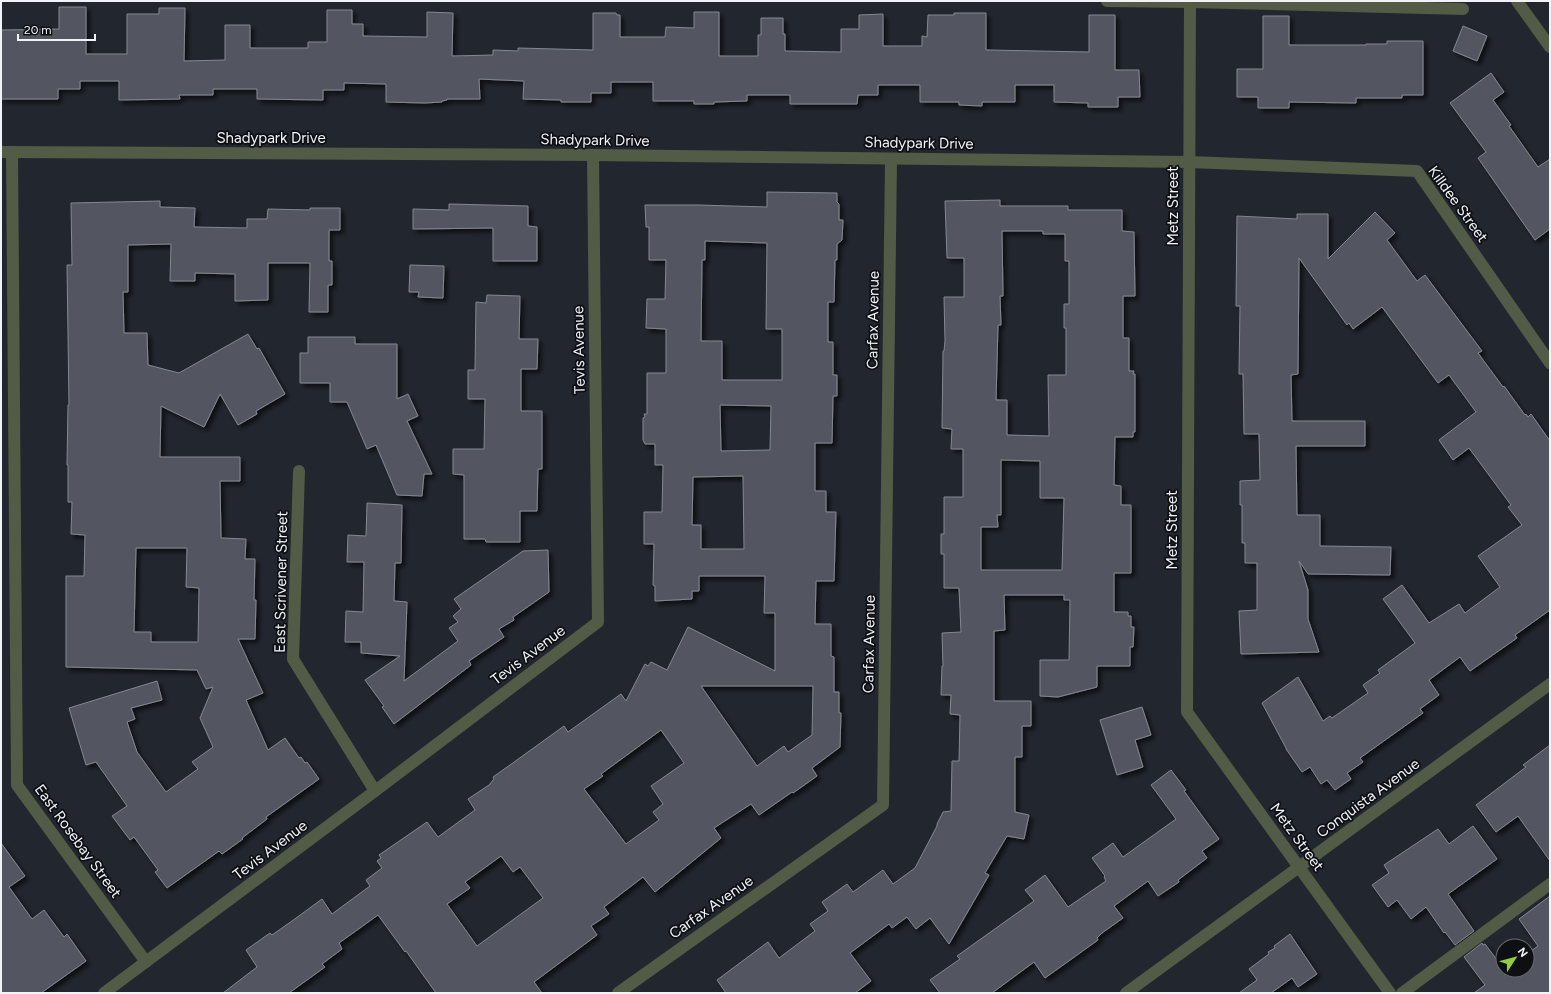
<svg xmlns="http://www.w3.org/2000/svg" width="1551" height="994" font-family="Figtree,sans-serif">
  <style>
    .building { fill: #525760; stroke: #828891; fill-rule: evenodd; filter: url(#shadow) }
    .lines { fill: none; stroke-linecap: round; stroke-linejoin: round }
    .service { stroke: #515b46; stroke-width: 12 }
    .minor { stroke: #515b46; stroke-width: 12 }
    .labels { text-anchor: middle; stroke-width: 3.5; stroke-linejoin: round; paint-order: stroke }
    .street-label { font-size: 15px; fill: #f0f3f8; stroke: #0d0f13 }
  </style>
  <defs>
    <filter id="shadow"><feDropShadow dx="3.5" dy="3.5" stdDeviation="2" flood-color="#0009"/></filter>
  </defs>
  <rect width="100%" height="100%" fill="#22262e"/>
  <!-- building -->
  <g class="building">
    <polygon points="59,7 86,7 86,54 127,54 127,14 159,14 159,8 185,8 184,61 225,60 225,25 250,25 250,48 308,48 308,42 327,42 327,10 352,10 352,24 363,24 363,36 427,37 427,12 453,13 452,56 493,55 493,50 518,51 518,48 593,50 593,13 616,13 617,15 620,15 620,37 665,37 666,27 694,28 694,12 719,12 719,56 758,56 758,35 761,35 761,18 783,18 783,34 785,34 785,51 841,52 841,29 859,29 859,15 883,14 883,46 922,46 922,36 927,37 928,15 954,15 954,13 986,13 986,50 1089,52 1089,15 1115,15 1115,70 1139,70 1140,97 1118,97 1118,107 1088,107 1088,103 1054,102 1054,85 1015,85 1015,102 982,102 982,106 959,105 959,102 920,102 920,85 878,85 878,95 858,95 857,104 790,104 790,95 747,95 747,101 714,102 714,104 694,104 694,101 653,101 653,82 611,82 611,93 591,93 591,102 561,102 561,100 523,99 524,81 479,79 480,99 447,99 447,100 442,101 442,102 425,103 386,102 386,84 344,83 344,90 323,90 323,100 257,99 257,89 213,89 213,95 179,95 180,99 119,100 119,81 80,81 80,89 58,89 58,99 1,99 1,30 59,29"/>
    <polygon points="1263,16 1289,16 1289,45 1366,45 1366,44 1387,44 1387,41 1423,41 1423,95 1402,95 1402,98 1356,98 1356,103 1289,102 1289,108 1258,108 1258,97 1237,97 1237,69 1263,69"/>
    <polygon points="1463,26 1487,36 1477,61 1453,51"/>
    <polygon points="1491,73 1504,92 1493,100 1511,125 1509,126 1538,167 1550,159 1550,229 1535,240 1478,158 1486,152 1450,103"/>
    <path d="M767,192l70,1v9l2,2v16h4l-1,20 -5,4v16h-2l-1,42h-6v40h5v33h4v21h-4l-1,47h-17v48h11v21h10l-2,69h-18l-1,43h16v32l3,1v35h5v21h2l-1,34 -28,21 5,8 -24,17 -1,-1 -33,23 -8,-11 -37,24 7,10 -66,54 -12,-15 -39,30 5,7 -18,12 6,9 -63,47 8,11h-106l-30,-42 -1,1 -27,-37 -39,28 3,6 -20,15 3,3 -36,26h-66l34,-26 -11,-17 24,-17 2,2 20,-14 30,-22 10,15 38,-28 -4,-6 16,-12 -5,-7 4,-3 -2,-3 48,-33 11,15 37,-27 -7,-11 21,-14 5,-6 -1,-2 17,-12 54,-39 4,6 53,-38 5,7 19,-37 3,2 3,-4 16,8 21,-43 87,44v-58h-11l1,-37h-66v15h-7v8l-37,2v-15l-2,-1 1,-41h-10v-32h18l1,-47h-8v-21h-10l-2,-4v-22l2,-1 -1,-3h3v-41h19v-44l-20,-1 1,-29h18l1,-39h-17v-33h-3l-1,-22h53l69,2zM705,241l62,2 -1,86h16v51h-60v-39h-21l1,-81h3zM720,405l51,1 -1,44 -49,1zM743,476l1,73h-43v-24h-9l1,-48zM701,686h112l-1,49 -24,17 -4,-6 -27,20zM661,730l23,33 -33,23 12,18 -10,8 6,8 -33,24 -42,-55 19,-13 -2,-2zM501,856l12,16 7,-5 23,31 -66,48 -30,-42 23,-16 -5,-6z"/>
    <path d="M1000,200v6h68v4h54v21l12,1 1,64h-12v42h6v33h5l-1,3h2v58h-2v5h-18l-1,48 7,1v19h10v68h-17v39h14v4h3v11h3l-1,20h-3v19h-33v21l-39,10 -18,-1v-36h29l1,-60h-6v-5h-60l1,35 -11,1v70h37v25h-9v31h-7v55l14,3 -5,24 -17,-3 -22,37 4,2 -40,69 -19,-26 -14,11 -9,-12 -15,11 -3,-4 -39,29 21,28 -16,12h-129l-9,-13 51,-38 11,16 36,-27 -5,-7 18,-13 -6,-9 25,-18 6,8 30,-22 10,14 22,-16 22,-42v-2l6,-12 8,-1 1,-50h7l1,-46 -10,-1 1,-19h-10l1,-29h1l-1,-33 19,-1 -2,-44h-15v-34h-3v-20h3v-37h19v-48h-12l1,-20 -10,-1 1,-77h1l1,-10 -1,-44h20v-39h-17l-2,-57zM1002,231h41v3h22v27h4v43h-5v24h2v47h-18l1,61 -42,-1v-35h-11l2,-75h3l-1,-29h3zM1001,460l39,1v37h24l-2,72h-81v-43h17l-1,-12h4z"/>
    <path d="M160,201v6l35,1 -1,19 53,1v-9h20l1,-10 42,1v-2h30v22h-11v31h3v24h-4v27h-19l1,-49h-42v37l-33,1v-27l-40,-1v8h-25l1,-37 -43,1v47h-5l1,41h23l1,32 31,8 69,-39 9,15 2,-1 26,46 -29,17 1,3 -19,11 -18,-31 -16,33 -43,-21 -1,51h80v24h-20l1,57 25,1 -1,20h10l-1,41h2l-1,39h-17l25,54 -17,7 22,50 17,-12 14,20 2,-1 4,6 2,-1 12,17 -53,38 1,2 -25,19 1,1 -21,15 -3,-3 -52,37 -12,-16 3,-2 -24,-33 -4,3 -18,-24 15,-10 -31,-44 -10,3 -17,-57 88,-27 5,19 -31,8 4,11 -8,3 10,30 29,40 32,-23 -6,-7 21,-15 -13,-29 13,-31 -7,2 -9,-19 -131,-3v-91h18l1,-41 -14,-1 1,-32h-4v-37h-1l1,-60h1l-2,-140h5l-1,-62zM136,548h51l-1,39 13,1 -1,54h-47v-10h-17z"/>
    <polygon points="449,204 528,206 528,226 537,227 537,261 493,261 493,228 413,229 413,209 449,210"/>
    <polygon points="1375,212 1395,233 1387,240 1417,281 1425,275 1482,351 1478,353 1503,387 1504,386 1525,415 1526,414 1528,417 1531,414 1550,441 1550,610 1515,635 1517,638 1470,671 1460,657 1429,680 1439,695 1420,709 1423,713 1360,758 1363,762 1347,773 1351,779 1335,790 1327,780 1321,784 1310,767 1302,772 1286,749 1286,748 1262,703 1298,677 1323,721 1330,716 1332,718 1368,693 1363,685 1380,673 1378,670 1415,643 1383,599 1402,585 1429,623 1459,604 1465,613 1500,587 1478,556 1522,525 1508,507 1511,505 1469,448 1453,460 1439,440 1476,412 1449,375 1438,383 1382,307 1353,329 1349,323 1347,325 1299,258 1298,374 1291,375 1292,421 1365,421 1365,446 1296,446 1297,515 1320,515 1320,546 1391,547 1390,575 1308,574 1299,561 1308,590 1308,619 1319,652 1241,654 1239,611 1257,610 1257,563 1245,563 1245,543 1242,543 1242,505 1240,505 1240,481 1260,480 1259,434 1244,434 1243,374 1239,374 1240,306 1236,306 1237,216 1297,219 1297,214 1328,214 1328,259"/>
    <polygon points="410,265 444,266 443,298 418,297 419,292 409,292"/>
    <polygon points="487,295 520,296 519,339 538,339 537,369 521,369 521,411 542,411 542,469 538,469 537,511 520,511 520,542 486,542 485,539 464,539 464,475 453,474 453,449 484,449 485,399 468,399 468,370 475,370 476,302 486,303"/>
    <polygon points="308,337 355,337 355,344 397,344 397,399 408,394 418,416 407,421 432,474 424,474 422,496 397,495 376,445 367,449 347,402 330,402 330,383 300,383 300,353 308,353"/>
    <polygon points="367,503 402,505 401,563 395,563 394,601 407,602 404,681 458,641 449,628 458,622 453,616 461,609 454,599 523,551 548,550 549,592 513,617 514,620 499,629 504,637 469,661 471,665 394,724 382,707 384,706 365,680 400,656 361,653 361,642 345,642 346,611 363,612 364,562 347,562 348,535 366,536"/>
    <polygon points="1142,707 1151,735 1135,740 1143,767 1117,775 1100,720"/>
    <polygon points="1550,745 1550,861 1518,816 1496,832 1476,805 1526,767 1523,765"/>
    <polygon points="1171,770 1186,790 1184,791 1219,839 1202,851 1207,858 1178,880 1179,882 1158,896 1148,881 1114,906 1123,918 1102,933 1097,938 1098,940 1045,978 1034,962 992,993 940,993 930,980 960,959 957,956 1034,901 1025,890 1045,875 1068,907 1106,881 1104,877 1105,876 1092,858 1113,843 1123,857 1176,819 1151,785"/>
    <polygon points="1473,826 1497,859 1448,894 1474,931 1455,945 1445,932 1444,933 1426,907 1411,919 1397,900 1388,907 1372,885 1389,873 1384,865 1438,829 1449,844"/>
    <polygon points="1,843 25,876 9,887 32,919 44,910 64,937 67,934 86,961 41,993 1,993"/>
    <polygon points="1550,896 1550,993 1474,993 1485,985 1464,957 1482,943 1483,945 1485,944 1503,968 1503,970 1527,970 1527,954 1538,946 1519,919"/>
    <polygon points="1290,934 1317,974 1298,987 1292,978 1271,993 1239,993 1257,980 1249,969 1269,954 1268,952 1275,948 1274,946"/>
  </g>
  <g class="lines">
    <!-- service -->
    <g class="service">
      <polyline points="1107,1 1190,2 1463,9"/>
      <polyline points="1517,1 1550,47"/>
      <polyline points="1402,993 1550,884"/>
    </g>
    <!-- minor -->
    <g class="minor">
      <polyline points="1190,1 1187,712 1390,993"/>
      <polyline points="1,152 593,155 1189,162 1417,171 1550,363"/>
      <polyline points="12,152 17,785 146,962"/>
      <polyline points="299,471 293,659 375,791"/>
      <polyline points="104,993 375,791 598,622 593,155"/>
      <polyline points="618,993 883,805 891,159"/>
      <polyline points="1126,993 1550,684"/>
    </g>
  </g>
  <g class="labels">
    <!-- street labels -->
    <g class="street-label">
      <text x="271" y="143">Shadypark Drive</text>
      <text transform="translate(595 140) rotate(1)" y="5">Shadypark Drive</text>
      <text transform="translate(919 143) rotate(1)" y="5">Shadypark Drive</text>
      <text transform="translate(1458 204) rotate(54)" y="5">Killdee Street</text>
      <text transform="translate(1173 206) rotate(-90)" y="5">Metz Street</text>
      <text transform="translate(873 320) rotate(-89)" y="5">Carfax Avenue</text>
      <text transform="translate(579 350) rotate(-91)" y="5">Tevis Avenue</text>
      <text transform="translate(1172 530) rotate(-90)" y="5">Metz Street</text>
      <text transform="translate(281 582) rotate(-89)" y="5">East Scrivener Street</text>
      <text transform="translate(869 644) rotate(-89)" y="5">Carfax Avenue</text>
      <text transform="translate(528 655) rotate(-37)" y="5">Tevis Avenue</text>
      <text transform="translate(1368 798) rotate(-36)" y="5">Conquista Avenue</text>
      <text transform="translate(1297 837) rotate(54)" y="5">Metz Street</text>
      <text transform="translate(78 841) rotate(54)" y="5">East Rosebay Street</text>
      <text transform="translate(270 850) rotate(-37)" y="5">Tevis Avenue</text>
      <text transform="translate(711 907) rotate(-35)" y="5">Carfax Avenue</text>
    </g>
  </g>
  <!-- border -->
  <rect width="1551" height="994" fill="none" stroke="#f0f3f8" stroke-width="4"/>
  <!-- north arrow -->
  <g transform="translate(1515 958) rotate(54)"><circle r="19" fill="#0d0f13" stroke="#686a6f"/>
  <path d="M0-3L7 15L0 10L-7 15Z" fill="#92cd3f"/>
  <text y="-6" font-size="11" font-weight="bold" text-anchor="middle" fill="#f0f3f8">N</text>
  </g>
  <!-- scale -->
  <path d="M18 34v6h77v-6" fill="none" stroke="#f0f3f8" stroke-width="2"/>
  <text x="24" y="34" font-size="12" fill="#f0f3f8" stroke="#0d0f13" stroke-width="3" paint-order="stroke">20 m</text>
</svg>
